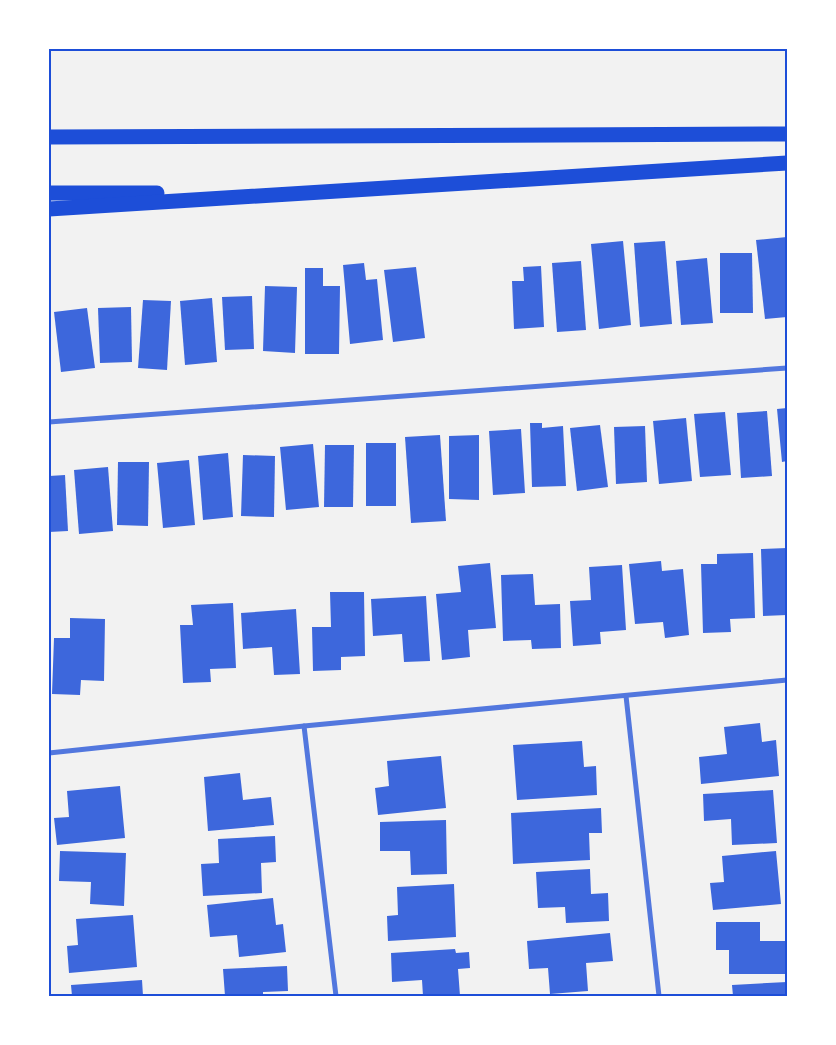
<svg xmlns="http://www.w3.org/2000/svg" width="836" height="1045" font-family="'DejaVu Sans',sans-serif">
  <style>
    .building { fill: #3d67dc }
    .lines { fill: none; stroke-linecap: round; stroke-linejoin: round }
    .minor { stroke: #5277de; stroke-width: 5 }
    .motorway { stroke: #1d4ed8; stroke-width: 15 }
    .neatline { fill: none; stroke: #1d4ed8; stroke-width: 2 }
  </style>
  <rect width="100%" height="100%" fill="#f2f2f2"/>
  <!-- building -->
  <g class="building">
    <polygon points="787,237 787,317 765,319 756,240"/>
    <polygon points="623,241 631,325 599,329 591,244"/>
    <polygon points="665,241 672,324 640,327 634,243"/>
    <polygon points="720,253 752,253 753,313 720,313"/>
    <polygon points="707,258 713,323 681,325 676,261"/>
    <polygon points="581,261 586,330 557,332 552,263"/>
    <polygon points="364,263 366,280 377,279 383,340 350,344 343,265"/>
    <polygon points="541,266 544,327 514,329 512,281 524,281 523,267"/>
    <polygon points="416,267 425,338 393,342 384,270"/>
    <polygon points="305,268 323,268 323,286 340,286 339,354 305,354"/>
    <polygon points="265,286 297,287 295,353 263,351"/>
    <polygon points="252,296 254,349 225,350 222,297"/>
    <polygon points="212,298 217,362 185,365 180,301"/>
    <polygon points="143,300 171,301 167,370 138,368"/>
    <polygon points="131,307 132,362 100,363 98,308"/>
    <polygon points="87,308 95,368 61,372 54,312"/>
    <polygon points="787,408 787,461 782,462 777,409"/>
    <polygon points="767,411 772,476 741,478 737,413"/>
    <polygon points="725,412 731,475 700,477 694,414"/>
    <polygon points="686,418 692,481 659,484 653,421"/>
    <polygon points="530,423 542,423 542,428 563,426 566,486 532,487"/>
    <polygon points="600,425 608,487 577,491 570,428"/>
    <polygon points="645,426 647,482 616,484 614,427"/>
    <polygon points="521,429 525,493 493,495 489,431"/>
    <polygon points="440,435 446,521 411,523 405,437"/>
    <polygon points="479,435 479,500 449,499 449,436"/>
    <rect x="366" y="443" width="30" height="63"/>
    <polygon points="313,444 319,507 286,510 280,447"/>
    <polygon points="325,445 354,445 353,507 324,507"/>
    <polygon points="228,453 233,517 203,520 198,456"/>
    <polygon points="243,455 275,456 274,517 241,516"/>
    <polygon points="189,460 195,525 163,528 157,463"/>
    <polygon points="118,462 149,462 148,526 117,525"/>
    <polygon points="108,467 113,531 79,534 74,470"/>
    <polygon points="65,475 68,531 49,532 49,476"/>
    <polygon points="787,548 787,615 763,616 761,549"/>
    <polygon points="753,553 755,618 730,619 731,632 703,633 701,564 717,564 717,554"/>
    <polygon points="661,561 662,571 683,569 689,635 665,638 663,622 635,624 629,564"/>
    <polygon points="490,563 496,628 468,630 470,657 442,660 436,594 461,592 458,566"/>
    <polygon points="622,565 626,630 600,632 601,644 573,646 570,601 591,600 589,567"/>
    <polygon points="533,574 535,605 560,604 561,648 532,649 531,640 503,641 501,575"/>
    <polygon points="330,592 364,592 365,656 341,657 341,670 313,671 312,627 331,627"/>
    <polygon points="426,596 430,661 404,662 402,634 373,636 371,599"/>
    <polygon points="233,603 236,668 210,669 211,682 183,683 180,625 193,625 191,605"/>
    <polygon points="296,609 300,674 274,675 272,647 243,649 241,613"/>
    <polygon points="70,618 105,619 104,681 81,680 80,695 52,694 54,638 70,638"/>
    <polygon points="760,723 762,742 776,740 779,776 701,784 699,757 727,754 724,727"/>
    <polygon points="582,741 584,767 596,766 597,795 517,800 513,745"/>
    <polygon points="441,756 446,808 378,815 375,788 389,786 387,761"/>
    <polygon points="240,773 243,800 271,797 274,825 208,831 204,777"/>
    <polygon points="120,786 125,838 57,845 54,818 69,817 67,791"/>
    <polygon points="773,790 777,843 732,845 731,819 704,821 703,794"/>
    <polygon points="601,808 602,833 589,833 590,860 513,864 511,813"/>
    <polygon points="446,820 447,874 411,875 410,851 380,851 380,822"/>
    <polygon points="275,836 276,862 261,863 262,893 203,896 201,864 219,863 218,839"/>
    <polygon points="60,851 126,853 124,906 90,904 91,882 59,881"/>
    <polygon points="776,851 781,904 713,910 710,883 724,882 722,856"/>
    <polygon points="590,869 591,894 608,893 609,921 566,923 565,907 538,908 536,872"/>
    <polygon points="454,884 456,937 388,941 387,916 398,915 397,887"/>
    <polygon points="273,898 276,925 283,924 286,952 239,957 237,935 210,937 207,905"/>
    <polygon points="133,915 137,967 69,973 67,946 78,945 76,919"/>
    <polygon points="716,922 760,922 760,941 787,941 787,974 729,974 729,950 716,950"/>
    <polygon points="610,933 613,961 586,963 588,991 550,994 548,968 529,969 527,941"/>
    <polygon points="455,949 456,953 469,952 470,968 458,969 460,996 423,996 422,980 392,982 391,953"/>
    <polygon points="287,966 288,991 263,992 263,996 225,996 223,969"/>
    <polygon points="142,980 143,996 72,996 71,985"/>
    <polygon points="787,982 787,996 733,996 732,985"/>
  </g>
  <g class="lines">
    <!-- minor -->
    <g class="minor">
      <polyline points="49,422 787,368"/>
      <polyline points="626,696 659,996"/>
      <polyline points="304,726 336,996"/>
      <polyline points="49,753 304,726 787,680"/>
    </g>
    <!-- motorway -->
    <g class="motorway">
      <polyline points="49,137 787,134"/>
      <polyline points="49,193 157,193"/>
      <polyline points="49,209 787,163"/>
    </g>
  </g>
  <!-- border -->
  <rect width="836" height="1045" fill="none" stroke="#ffffff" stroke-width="100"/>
  <rect x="50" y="50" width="736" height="945" class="neatline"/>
</svg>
